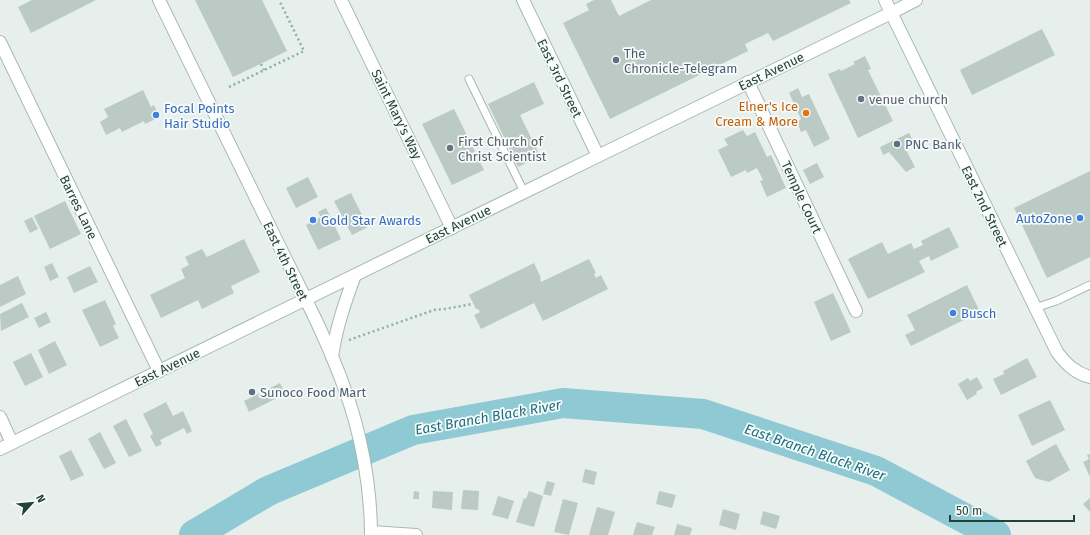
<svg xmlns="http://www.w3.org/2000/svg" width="1090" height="535" font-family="'Fira Sans',sans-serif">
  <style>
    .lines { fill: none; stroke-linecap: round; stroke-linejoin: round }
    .river { stroke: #8ec9d4; stroke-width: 30 }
    .building { fill: #bbcac4 }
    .service-casing { stroke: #a8b8b2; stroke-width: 9 }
    .minor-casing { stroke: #a8b8b2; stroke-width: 14 }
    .tertiary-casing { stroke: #a8b8b2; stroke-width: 14 }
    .secondary-casing { stroke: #a4bbb3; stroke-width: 14 }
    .path { stroke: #86b3a5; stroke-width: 2.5; stroke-dasharray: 2 3; stroke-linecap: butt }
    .service { stroke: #fff; stroke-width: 7 }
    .minor { stroke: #fff; stroke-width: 12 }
    .tertiary { stroke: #fff; stroke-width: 12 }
    .secondary { stroke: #fff; stroke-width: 12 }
    .service-dot { fill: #5c6f8a; stroke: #f7fbf9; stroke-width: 1.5 }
    .worship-dot { fill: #6b7280; stroke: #f7fbf9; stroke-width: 1.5 }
    .food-dot { fill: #e8710a; stroke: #f7fbf9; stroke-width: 1.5 }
    .shop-dot { fill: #3f7fe0; stroke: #f7fbf9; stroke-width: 1.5 }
    .labels { text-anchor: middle; stroke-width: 3.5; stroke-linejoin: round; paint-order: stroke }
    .service-label { font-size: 13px; fill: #4e5e75; stroke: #f7fbf9; text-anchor: start }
    .street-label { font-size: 13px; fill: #24423a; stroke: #f7fbf9 }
    .worship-label { font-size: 13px; fill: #5b616d; stroke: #f7fbf9; text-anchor: start }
    .food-label { font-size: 13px; fill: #c56008; stroke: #f7fbf9; text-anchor: end }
    .shop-label { font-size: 13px; fill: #366cbe; stroke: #f7fbf9; text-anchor: start }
    .water-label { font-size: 14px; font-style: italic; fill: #1c6f80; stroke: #f7fbf9 }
  </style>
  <rect width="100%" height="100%" fill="#e6efeb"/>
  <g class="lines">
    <!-- river -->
    <polyline class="river" points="194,535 268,491 413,430 563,403 703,414 876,471 996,535"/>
  </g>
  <!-- building -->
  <g class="building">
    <polygon points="32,0 96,0 31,33 18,7"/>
    <polygon points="195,0 262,0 287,51 233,77"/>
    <polygon points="594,0 611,0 619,16 651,0 849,0 851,3 773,41 768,33 745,44 748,51 610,119 563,23 589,10 586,4"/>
    <polygon points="1042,29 1055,55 972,95 960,70"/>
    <polygon points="865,56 871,69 868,70 893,121 858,138 828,74 840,69 841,71 855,64 853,62"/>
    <polygon points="534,82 544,104 520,115 540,156 518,167 488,104"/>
    <polygon points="798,88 802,97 809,94 830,139 814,147 806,130 801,132 797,122 801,119 789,93"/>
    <polygon points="143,90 151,107 154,105 160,117 145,124 144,121 122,132 120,128 106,135 100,122 108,117 104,109"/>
    <polygon points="454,109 484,170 452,185 422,124"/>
    <polygon points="743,130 747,136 755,132 767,157 771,155 786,188 767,197 760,181 763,180 757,168 747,173 746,170 731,177 718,150 728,145 724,139"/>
    <polygon points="909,133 913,141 904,146 915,167 906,172 889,152 883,155 880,147"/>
    <polygon points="817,163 824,177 810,184 803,170"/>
    <polygon points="1090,171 1090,257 1047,278 1014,208"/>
    <polygon points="308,177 318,197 296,208 286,188"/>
    <polygon points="351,193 368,227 352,235 334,201"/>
    <polygon points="65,201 81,234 50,249 34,216"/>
    <polygon points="326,208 341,239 318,250 306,225 321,217 318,212"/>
    <polygon points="32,217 38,229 30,233 24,221"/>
    <polygon points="949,227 959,247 931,261 929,256 919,261 925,272 868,299 848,259 882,242 888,254 911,243 914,249 923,245 921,241"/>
    <polygon points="244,239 260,272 231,286 234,293 202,309 198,300 161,318 150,295 185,278 181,269 189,265 185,257 202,249 207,257"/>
    <polygon points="589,259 596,273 594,274 596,278 601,275 608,289 543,321 534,303 481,329 474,315 480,312 478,309 476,309 469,295 534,263 541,278 540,279 541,282"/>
    <polygon points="52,263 59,277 50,281 44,267"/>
    <polygon points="90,266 98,282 74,293 67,277"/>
    <polygon points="18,276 26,294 0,307 0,285"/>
    <polygon points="967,285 980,312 911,346 905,335 915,330 907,315"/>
    <polygon points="833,293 851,332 831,341 814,302"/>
    <polygon points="105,300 116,324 113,326 119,338 100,347 82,310"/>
    <polygon points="22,303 29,317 1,331 0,314"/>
    <polygon points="46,312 51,322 39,328 34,318"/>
    <polygon points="55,341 67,365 49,374 38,350"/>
    <polygon points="31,353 43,377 25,386 13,362"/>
    <polygon points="1027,358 1037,377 1001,395 993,379 1004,374 1003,371"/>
    <polygon points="977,377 983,388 976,392 977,394 967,400 958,384 968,378 970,381"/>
    <polygon points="280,383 285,394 249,412 244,401"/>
    <polygon points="1050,400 1065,430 1032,446 1018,415"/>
    <polygon points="166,402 173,416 183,411 192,431 187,434 184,428 160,440 162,444 156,447 150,436 153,434 143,414"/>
    <polygon points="126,419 142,451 129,457 113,426"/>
    <polygon points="100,432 116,463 104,469 88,439"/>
    <polygon points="1056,444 1070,470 1049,482 1035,478 1026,461"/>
    <polygon points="71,450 84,475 71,481 59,456"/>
    <polygon points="1090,454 1090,477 1083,462 1089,459 1087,455"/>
    <polygon points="585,469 597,472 594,485 582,482"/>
    <polygon points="547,481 555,483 551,496 543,494"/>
    <polygon points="463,490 479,491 478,510 461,509"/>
    <polygon points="414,491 419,492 419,499 413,499"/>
    <polygon points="433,491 453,492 452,510 432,508"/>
    <polygon points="529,491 543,496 534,527 516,522 524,498 526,499"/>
    <polygon points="659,491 676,495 672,508 656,504"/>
    <polygon points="498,496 514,501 508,519 492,515"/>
    <polygon points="1090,498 1090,512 1083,504"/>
    <polygon points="563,499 578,503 569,535 554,532"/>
    <polygon points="597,507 615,512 608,535 589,535"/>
    <polygon points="723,509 740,514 736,530 719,525"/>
    <polygon points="763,511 780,516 776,529 760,524"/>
    <polygon points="637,522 655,527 652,535 633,535"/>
    <polygon points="677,524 692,528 690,535 674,535"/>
  </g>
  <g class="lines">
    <defs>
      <g id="service">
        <polyline points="469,79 524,192"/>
        <polyline points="1035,308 1056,301 1090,285"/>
      </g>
      <g id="minor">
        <polyline points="341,0 452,228"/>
        <polyline points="0,42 159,371"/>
        <polyline points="748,82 856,311"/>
        <polyline points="0,417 12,443"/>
        <polyline points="371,532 416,535"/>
      </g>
      <g id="tertiary">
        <path d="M159,0c37,75 74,150 110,225 26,54 55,106 75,162 17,45 27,100 27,148"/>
        <polyline points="891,13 916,0"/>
        <path d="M332,357c4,-29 13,-55 23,-82"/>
        <polyline points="0,449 598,156"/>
      </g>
      <g id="secondary">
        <polyline points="523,0 598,156 891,13"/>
        <path d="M885,0l172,352c9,12 18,21 33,25"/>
      </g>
    </defs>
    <!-- service casing -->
    <use href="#service" class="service-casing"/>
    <!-- minor casing -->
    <use href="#minor" class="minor-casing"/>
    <!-- tertiary casing -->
    <use href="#tertiary" class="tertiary-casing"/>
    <!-- secondary casing -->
    <use href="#secondary" class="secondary-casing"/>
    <!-- path -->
    <g class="path">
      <polyline points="261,64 264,70"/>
      <polyline points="229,87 304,51 279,0"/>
      <polyline points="349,340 434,310 445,309 472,304"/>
    </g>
    <!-- service -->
    <use href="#service" class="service"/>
    <!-- minor -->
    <use href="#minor" class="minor"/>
    <!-- tertiary -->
    <use href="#tertiary" class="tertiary"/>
    <!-- secondary -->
    <use href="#secondary" class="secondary"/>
  </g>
  <!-- markers -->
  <g class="service-dot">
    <circle cx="616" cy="60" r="4"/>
    <circle cx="897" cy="144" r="4"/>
    <circle cx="252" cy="392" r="4"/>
  </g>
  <g class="worship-dot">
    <circle cx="861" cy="99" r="4"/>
    <circle cx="450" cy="148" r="4"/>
  </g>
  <circle class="food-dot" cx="806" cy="113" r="4"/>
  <g class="shop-dot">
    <circle cx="156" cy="115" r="4"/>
    <circle cx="1080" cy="218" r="4"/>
    <circle cx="313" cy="220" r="4"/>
    <circle cx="953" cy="313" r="4"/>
  </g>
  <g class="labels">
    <!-- service labels -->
    <g class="service-label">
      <text x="624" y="58">The<tspan x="624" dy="15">Chronicle-Telegram</tspan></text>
      <text x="905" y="149">PNC Bank</text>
      <text x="260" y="397">Sunoco Food Mart</text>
    </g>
    <!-- street labels -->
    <g class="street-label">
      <text transform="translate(771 71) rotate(-26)" y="5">East Avenue</text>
      <text transform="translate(560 78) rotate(64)" y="5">East 3rd Street</text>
      <text transform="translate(397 114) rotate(64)" y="5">Saint Mary's Way</text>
      <text transform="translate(802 197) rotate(65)" y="5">Temple Court</text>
      <text transform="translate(985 206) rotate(64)" y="5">East 2nd Street</text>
      <text transform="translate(79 207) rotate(64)" y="5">Barres Lane</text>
      <text transform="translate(458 224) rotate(-26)" y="5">East Avenue</text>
      <text transform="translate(286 261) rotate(64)" y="5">East 4th Street</text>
      <text transform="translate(167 367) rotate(-26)" y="5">East Avenue</text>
    </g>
    <!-- worship labels -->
    <g class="worship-label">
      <text x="869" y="104">venue church</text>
      <text x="458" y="146">First Church of<tspan x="458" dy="15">Christ Scientist</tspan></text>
    </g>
    <!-- food labels -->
    <g class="food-label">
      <text x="798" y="111">Elner's Ice<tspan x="798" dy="15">Cream &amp; More</tspan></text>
    </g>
    <!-- shop labels -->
    <g class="shop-label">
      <text x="164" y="113">Focal Points<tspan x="164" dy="15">Hair Studio</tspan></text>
      <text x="1072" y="223" text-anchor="end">AutoZone</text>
      <text x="321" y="225">Gold Star Awards</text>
      <text x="961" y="318">Busch</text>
    </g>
    <!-- water labels -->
    <g class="water-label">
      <text transform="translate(488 417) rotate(-10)" y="5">East Branch Black River</text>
      <text transform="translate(815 452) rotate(19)" y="5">East Branch Black River</text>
    </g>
  </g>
  <!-- north arrow -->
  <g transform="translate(32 503) rotate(63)" stroke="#f7fbf9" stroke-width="3" paint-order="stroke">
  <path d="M0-3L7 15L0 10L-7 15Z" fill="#24423a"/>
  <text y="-6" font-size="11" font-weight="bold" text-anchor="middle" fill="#24423a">N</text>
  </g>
  <!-- scale -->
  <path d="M950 515v6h124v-6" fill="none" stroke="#24423a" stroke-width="2"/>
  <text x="956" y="515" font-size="12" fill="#24423a" stroke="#f7fbf9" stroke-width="3" paint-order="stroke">50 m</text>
</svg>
